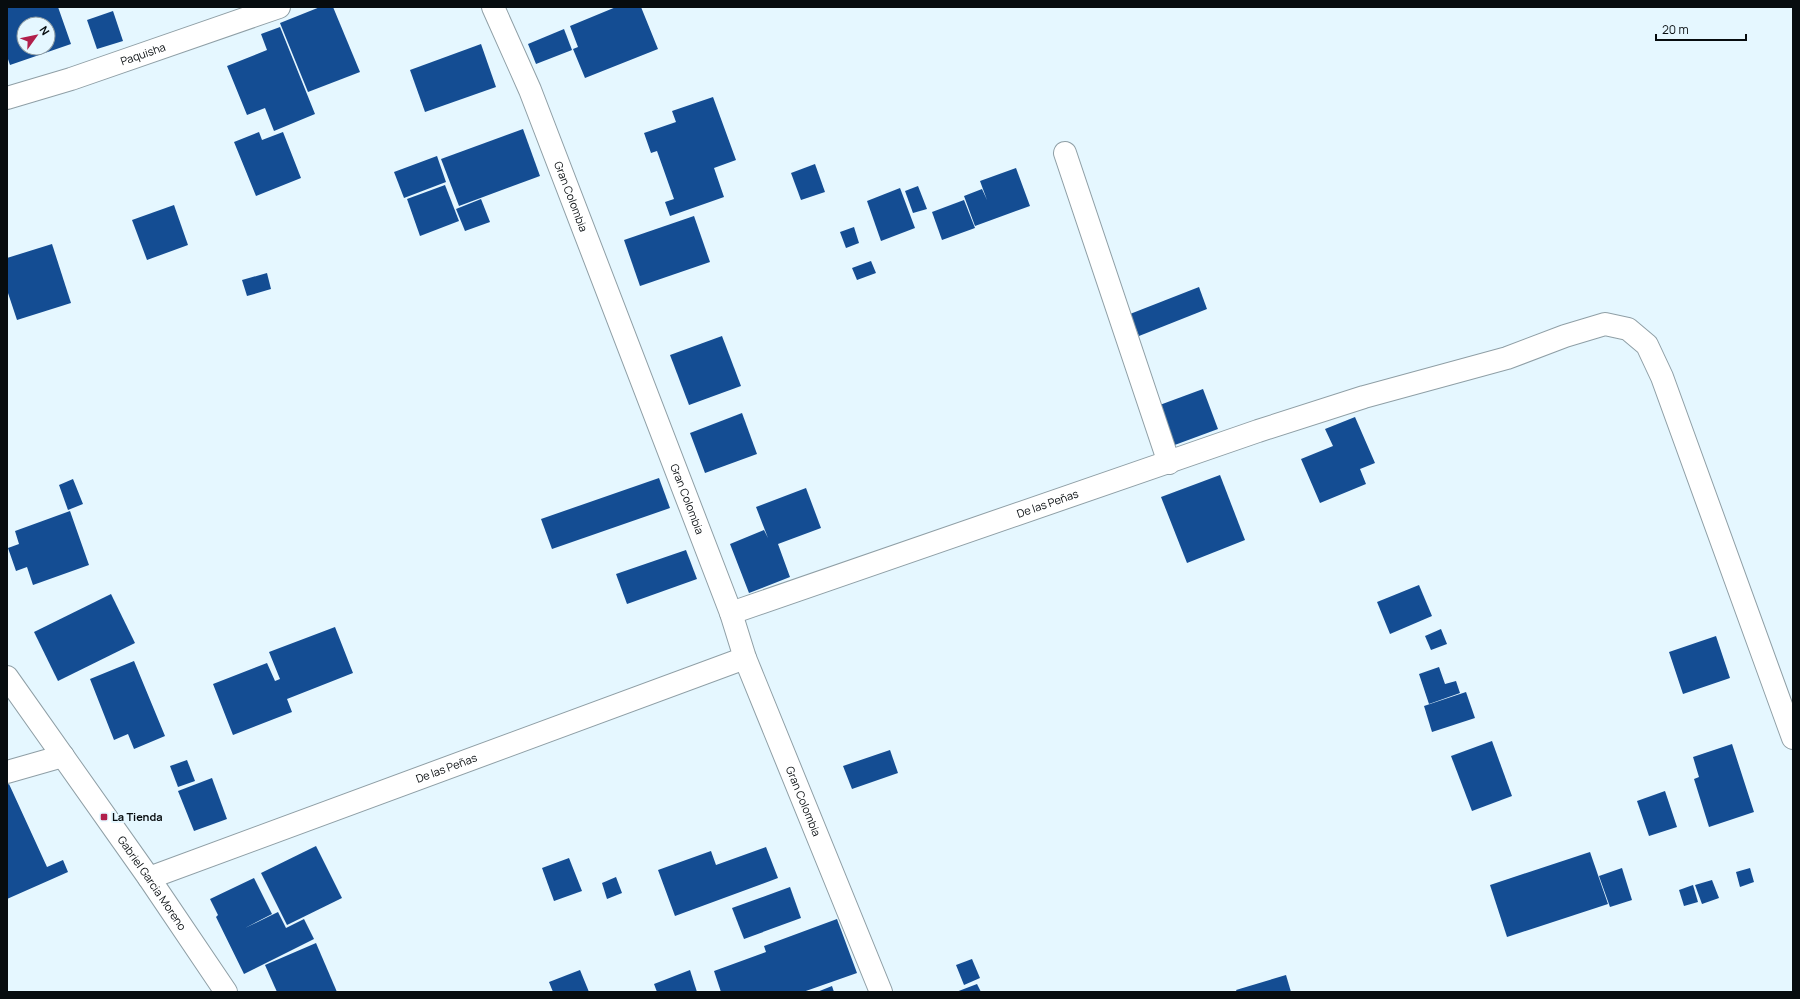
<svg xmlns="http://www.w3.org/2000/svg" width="1800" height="999" font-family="Manrope,sans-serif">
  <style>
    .building { fill: #144d93; fill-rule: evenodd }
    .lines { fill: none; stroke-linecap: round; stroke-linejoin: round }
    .street-casing { stroke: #8f9fa6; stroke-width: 24 }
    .secondary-casing { stroke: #8f9fa6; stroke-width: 24 }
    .street { stroke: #fff; stroke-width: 22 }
    .secondary { stroke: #fff; stroke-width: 22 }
    .poi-dot { fill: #b11f4b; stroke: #e5f7ff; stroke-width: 1.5 }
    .labels { text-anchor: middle; stroke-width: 4; stroke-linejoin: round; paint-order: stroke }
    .street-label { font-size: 11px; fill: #070c0f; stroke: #e5f7ff }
    .poi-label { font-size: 11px; font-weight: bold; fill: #070c0f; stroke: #e5f7ff; text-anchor: start }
  </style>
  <rect width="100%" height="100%" fill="#e5f7ff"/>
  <!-- building -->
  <g class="building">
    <path d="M58,7l13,37 -61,21 -3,-9v-48zM24,24h24v24h-24z"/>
    <polygon points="320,7 333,7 360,72 308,92 280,23"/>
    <polygon points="616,7 641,7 658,49 585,78 573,49 578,47 570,26"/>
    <polygon points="113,11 123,41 97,49 87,20"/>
    <polygon points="280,27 315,114 274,131 265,108 247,115 227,66 267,50 261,34"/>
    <polygon points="564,29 572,50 536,64 528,44"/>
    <polygon points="481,44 496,87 425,112 410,70"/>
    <polygon points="713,97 736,160 714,168 724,197 670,216 665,202 674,199 657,151 651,153 644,133 676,122 672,111"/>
    <polygon points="523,129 540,176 459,206 441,159"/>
    <polygon points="259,132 262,140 283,132 301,178 256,196 234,142"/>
    <polygon points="437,156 446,182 404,198 394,172"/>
    <polygon points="815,164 825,192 801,200 791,173"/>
    <polygon points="1016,168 1030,206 975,226 964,196 982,189 987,200 980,181"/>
    <polygon points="445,185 459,221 420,236 407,199"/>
    <polygon points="918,186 927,209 913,213 905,191"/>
    <polygon points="900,188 915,228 881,241 867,201"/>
    <polygon points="481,199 490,222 465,231 456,209"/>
    <polygon points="964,200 975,228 942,240 932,212"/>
    <polygon points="174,205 188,245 147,260 132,220"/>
    <polygon points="694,216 710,262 640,286 624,240"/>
    <polygon points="854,227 859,243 846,248 840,232"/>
    <polygon points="52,244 71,303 17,320 7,290 7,258"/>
    <polygon points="871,261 876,273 857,280 852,268"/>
    <polygon points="267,273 271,289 247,296 242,280"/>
    <polygon points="1199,287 1207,309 1139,336 1130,314"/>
    <polygon points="722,336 741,386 689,405 670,355"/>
    <polygon points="1203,389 1218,429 1172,446 1157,406"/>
    <polygon points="742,413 757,454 705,473 690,433"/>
    <polygon points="1355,417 1375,463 1360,469 1366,484 1320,503 1301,459 1333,446 1325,429"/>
    <polygon points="1220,475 1245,540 1187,563 1161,497"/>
    <polygon points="659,478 670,508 552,549 541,519"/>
    <polygon points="73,479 83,504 68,510 59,485"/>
    <polygon points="806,488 821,528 778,544 790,577 749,593 730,544 764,530 768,538 756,507"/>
    <polygon points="70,511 89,565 33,585 27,567 16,571 8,548 19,544 15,531"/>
    <polygon points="686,550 697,579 627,604 616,574"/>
    <polygon points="1419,585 1432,616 1390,634 1377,602"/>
    <polygon points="111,594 135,643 58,681 34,632"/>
    <polygon points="335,627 353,673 287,699 292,712 233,735 213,684 267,663 275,681 280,679 269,652"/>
    <polygon points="1441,629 1447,644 1431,650 1425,636"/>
    <polygon points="1716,636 1730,678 1683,694 1669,652"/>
    <polygon points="134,661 165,736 134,749 128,734 114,740 90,679"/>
    <polygon points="1439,667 1445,684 1456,681 1460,693 1429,704 1419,674"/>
    <polygon points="1466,692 1475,718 1432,732 1424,706"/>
    <polygon points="1492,741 1512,796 1472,811 1451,756"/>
    <polygon points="1732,744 1754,812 1709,827 1694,779 1699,777 1693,757"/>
    <polygon points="890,750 898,773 852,789 843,766"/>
    <polygon points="187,760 195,781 178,787 170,766"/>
    <polygon points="212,778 227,819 194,831 178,791"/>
    <polygon points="9,784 47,867 63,860 68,872 7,899 7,785"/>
    <polygon points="1665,791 1677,827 1649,836 1637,801"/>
    <polygon points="316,846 342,898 287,925 261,873"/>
    <polygon points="766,847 778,878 675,916 658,870 711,851 716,865"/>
    <polygon points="1590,852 1608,904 1507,937 1490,885"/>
    <polygon points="569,858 582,891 554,901 542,868"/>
    <polygon points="1622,868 1632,900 1610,907 1599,876"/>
    <polygon points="1750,868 1754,882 1740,887 1736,872"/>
    <polygon points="616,877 622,893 607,899 602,883"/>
    <polygon points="254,878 272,914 245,928 278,912 286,928 304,919 314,939 244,974 216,917 218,915 210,899"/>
    <polygon points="1712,880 1719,898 1702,904 1695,885"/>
    <polygon points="1693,885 1698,902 1684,906 1679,890"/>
    <polygon points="790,887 801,918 744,939 732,908"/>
    <polygon points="837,919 857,973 803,992 721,992 714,971 766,952 764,946"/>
    <polygon points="316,943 337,992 277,992 265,965"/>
    <polygon points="972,959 980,978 964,985 956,965"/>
    <polygon points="580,970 589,992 553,992 549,982"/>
    <polygon points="690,970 697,992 657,992 654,984"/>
    <polygon points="1286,975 1291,992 1237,992 1236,990"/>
    <polygon points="977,984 981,992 956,992"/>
    <polygon points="832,986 834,992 817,992"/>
  </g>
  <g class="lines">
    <defs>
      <g id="street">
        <path id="s1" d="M493,7l37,83 201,523 14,45 136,334"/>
        <path id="s2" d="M7,98l64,-19 208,-72"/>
        <polyline points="1065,153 1169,463"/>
        <path id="s3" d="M731,613l527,-182 106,-34 143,-39 58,-22 40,-12 23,5 19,16 15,32 131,361"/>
        <polyline points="7,772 63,756"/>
        <path id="s4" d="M149,878l596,-220"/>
      </g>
      <g id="secondary">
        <path id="s5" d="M7,677l142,201 77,114"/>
      </g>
    </defs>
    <!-- street casing -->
    <use href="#street" class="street-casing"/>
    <!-- secondary casing -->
    <use href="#secondary" class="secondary-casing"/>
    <!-- street -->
    <use href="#street" class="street"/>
    <!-- secondary -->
    <use href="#secondary" class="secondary"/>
  </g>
  <!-- markers -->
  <rect class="poi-dot" x="100" y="813" width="8" height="8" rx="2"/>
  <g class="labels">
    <!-- street labels -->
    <g class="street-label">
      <text dy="4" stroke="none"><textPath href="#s2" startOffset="143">Paquisha</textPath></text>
      <text dy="4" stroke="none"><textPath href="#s1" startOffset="205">Gran Colombia</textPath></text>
      <text dy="4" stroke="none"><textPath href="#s1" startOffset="529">Gran Colombia</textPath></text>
      <text dy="4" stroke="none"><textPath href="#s3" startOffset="335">De las Peñas</textPath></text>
      <text dy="4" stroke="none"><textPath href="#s4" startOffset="317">De las Peñas</textPath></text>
      <text dy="4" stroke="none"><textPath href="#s1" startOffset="853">Gran Colombia</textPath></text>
      <text dy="4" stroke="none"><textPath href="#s5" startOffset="252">Gabriel Garcia Moreno</textPath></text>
    </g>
    <!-- poi labels -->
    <g class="poi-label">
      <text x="112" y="821">La Tienda</text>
    </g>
  </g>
  <!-- border -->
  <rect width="1800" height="999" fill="none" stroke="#070c0f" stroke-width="16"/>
  <!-- north arrow -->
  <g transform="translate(36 36) rotate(57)"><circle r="19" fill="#e5f7ff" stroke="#8c999f"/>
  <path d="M0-3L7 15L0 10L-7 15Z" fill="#b11f4b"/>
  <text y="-6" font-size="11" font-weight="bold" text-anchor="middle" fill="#070c0f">N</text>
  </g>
  <!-- scale -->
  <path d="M1656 34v6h90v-6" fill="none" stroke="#070c0f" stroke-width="2"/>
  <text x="1662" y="34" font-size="12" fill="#070c0f" stroke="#e5f7ff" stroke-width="3" paint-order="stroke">20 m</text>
</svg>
